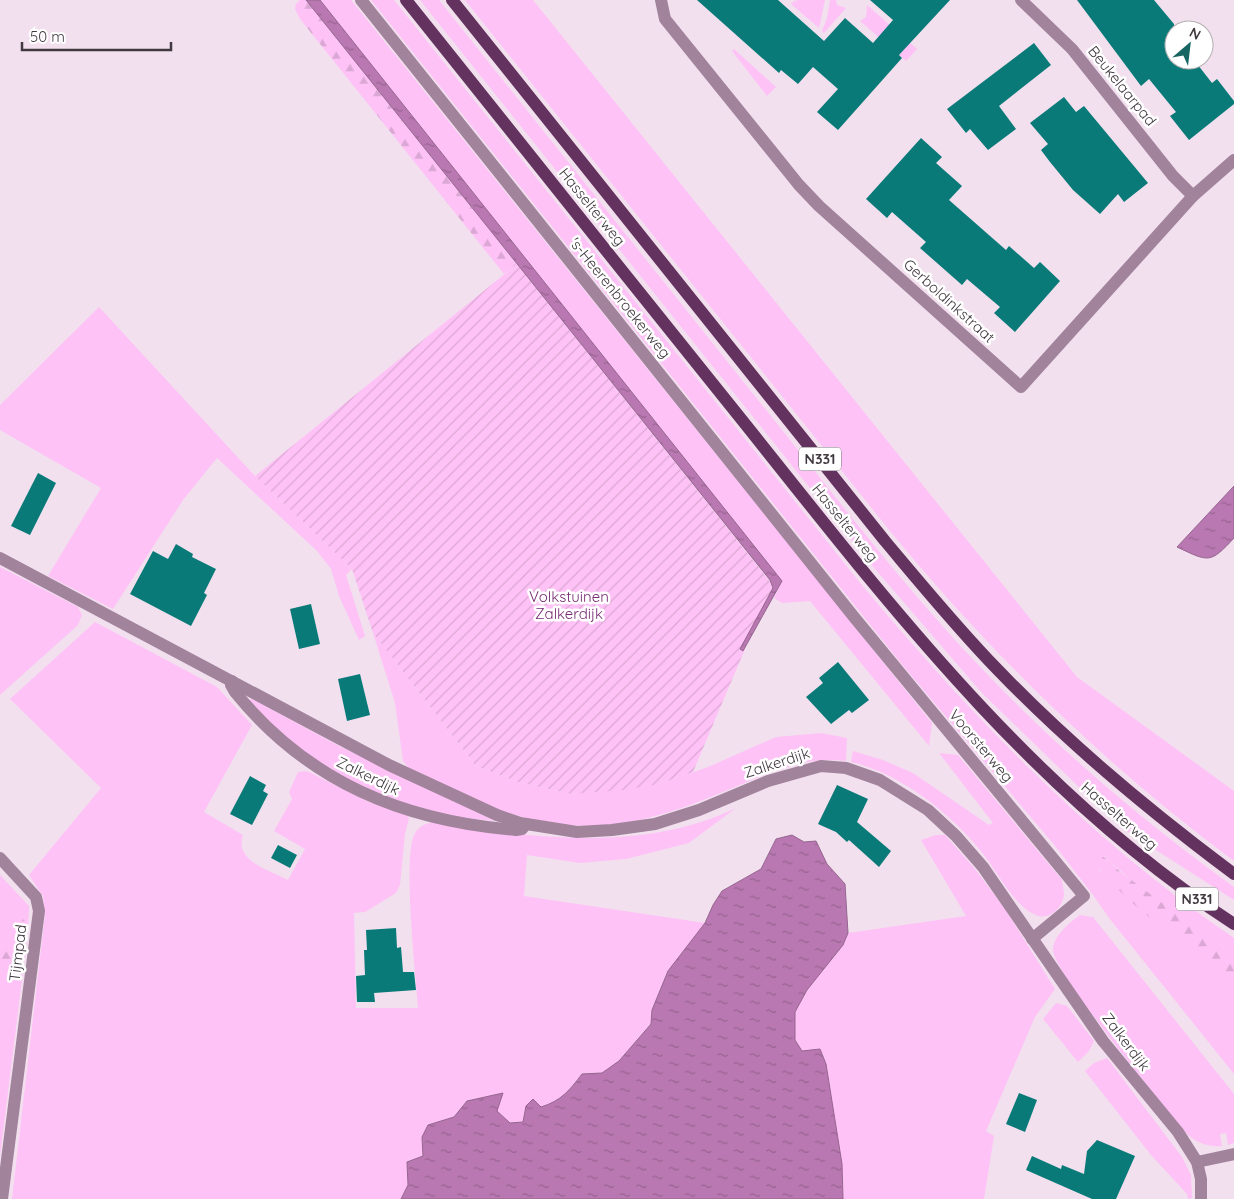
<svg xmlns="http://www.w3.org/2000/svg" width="1234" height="1199" font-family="Quicksand,sans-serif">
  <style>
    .grass { fill: #fec2f6 }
    .forest { fill: url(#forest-firs) }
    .garden { fill: url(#garden-furrows) }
    .water { fill: url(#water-ripples); stroke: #95658f }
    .building { fill: #097a78 }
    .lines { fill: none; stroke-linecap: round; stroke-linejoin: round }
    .minor { stroke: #a1839c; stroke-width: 12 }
    .major { stroke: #63325e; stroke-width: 12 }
    .labels { text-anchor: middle; stroke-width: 5; stroke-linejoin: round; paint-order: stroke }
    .shield { fill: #fff; stroke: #797479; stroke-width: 1 }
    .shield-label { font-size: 14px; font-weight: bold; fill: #40393f }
    .street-label { font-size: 15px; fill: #40393f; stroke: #fff }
    .park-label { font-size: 15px; fill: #772971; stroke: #fff }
  </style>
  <defs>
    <pattern id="forest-firs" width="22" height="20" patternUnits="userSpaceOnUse" patternTransform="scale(1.25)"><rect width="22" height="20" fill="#fec2f6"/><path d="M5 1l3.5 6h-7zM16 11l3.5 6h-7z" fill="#dba7d4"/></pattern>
    <pattern id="garden-furrows" width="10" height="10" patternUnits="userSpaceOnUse" patternTransform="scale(1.25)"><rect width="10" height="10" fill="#fec2f6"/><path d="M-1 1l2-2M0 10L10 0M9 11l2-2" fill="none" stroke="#dba7d4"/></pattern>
    <pattern id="water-ripples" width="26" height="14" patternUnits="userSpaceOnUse" patternTransform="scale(1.25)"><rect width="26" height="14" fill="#b978b1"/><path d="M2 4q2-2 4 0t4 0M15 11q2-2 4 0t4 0" fill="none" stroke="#986391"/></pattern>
  </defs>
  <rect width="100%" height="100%" fill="#f2e0ef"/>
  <!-- grass -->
  <g class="grass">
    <polygon points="320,0 351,0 932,723 929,746 810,601 782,603 774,598 782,581"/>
    <path d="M371,0h23l467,584c111,133 229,256 373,354v17c-44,-31 -91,-62 -130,-99l-5,13c41,42 87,75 135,108v97l-125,-156 -16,-23 -37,-48 -152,-180z"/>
    <path d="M420,0h19c102,128 205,257 307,385 73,90 143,184 222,269 80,86 170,164 266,233v13l-114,-73 -138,-134 -113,-131z"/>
    <path d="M465,0h68l544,677 157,114v70c-130,-97 -241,-205 -344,-330z"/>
    <polygon points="795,0 795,2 797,0 825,0 819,28 791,4"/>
    <polygon points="830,0 836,0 837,5 846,8 824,33 822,31 827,18"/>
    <polygon points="867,5 917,49 906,61 860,21 866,17"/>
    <polygon points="734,49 776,87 767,96 732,51"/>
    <polygon points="99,307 255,476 352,569 346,575 365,636 359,640 339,596 331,569 317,551 217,458 183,500 113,609 48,576 101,488 0,430 0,405"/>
    <polygon points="0,567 78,607 82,615 78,625 0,695"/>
    <path d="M95,622l122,65 35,38 -48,87 39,23c-9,26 26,35 45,45l17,-31 -31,-18 18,-32 -3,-7 9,-20 9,-1 62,31 38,13 2,3 -4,16 -5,51 -4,8 -31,19 -11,1 2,95h62c-2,-31 -16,-154 -3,-175 4,-7 12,-10 19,-11 99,16 209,31 302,-14l-47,35 -63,16 -46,4 -53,-8 -3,41 181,27 -37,48 -16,39 -1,13 -32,38 -17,12 -20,1c-13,18 -20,26 -41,33l-8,-8 -7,7 -3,16 -13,1 -13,-12 5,-18 -35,8 -13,16 -26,8 -6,12 1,19 -16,6 1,23 -7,14h-389l33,-284 -2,-19 -14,-21 72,-87 -91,-89z"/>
    <path d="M373,633l103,133 42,16 53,12 88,-10 49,-17 68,-30 45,-4 26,5 -1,23c-43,-6 -84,15 -123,31 -79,33 -141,47 -224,18 -31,-11 -60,-28 -90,-42l-6,-7 -8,-58z"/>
    <polygon points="252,699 339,746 495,821 440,815 355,786 294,747 249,700"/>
    <path d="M853,751l30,9 30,13 76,52 4,-2 -54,-70 19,2 104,125c0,4 2,9 2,14 -1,14 -15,27 -28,21 -20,-7 -39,-43 -52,-60 -32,-41 -82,-81 -133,-93z"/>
    <polygon points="936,835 945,835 975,869 1005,909 1055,989 1035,1017 986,1131 994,1136 984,1199 843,1199 842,1164 833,1116 795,1040 795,1012 807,990 843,945 848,933 966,916 921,840"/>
    <polygon points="0,875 29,906 29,912 0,947"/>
    <path d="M1080,915l13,2 141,177v49l-6,2 -2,-12 -6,1 2,12c-15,1 -26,-3 -37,-14 -20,-25 -132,-160 -132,-182 0,-14 17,-28 27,-35z"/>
    <polygon points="27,940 0,1156 0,973"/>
    <polygon points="1056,1003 1067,1006 1094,1041 1089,1051 1078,1062 1043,1019"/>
    <polygon points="1107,1058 1182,1157 1191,1175 1192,1198 1188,1199 1187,1194 1151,1155 1085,1071 1094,1063"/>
  </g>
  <!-- forest -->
  <g class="forest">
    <polygon points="300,0 306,0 517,264 504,274 300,19 295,9 296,4"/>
    <path d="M1094,855c13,-1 19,11 28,18 37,28 74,55 112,82v22c-45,-30 -112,-73 -142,-119z"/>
    <polygon points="29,912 27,940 0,973 0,947"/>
  </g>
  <!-- garden -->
  <polygon class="garden" points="517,264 772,584 773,588 740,649 742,651 745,649 693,772 659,784 623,790 571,794 518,782 476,766 373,633 352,569 255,476"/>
  <!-- water -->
  <g class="water">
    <polygon points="306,0 320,0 782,581 743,651 740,649 773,588 770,580"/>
    <path d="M1234,486v52c-24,26 -25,24 -57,9z"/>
    <path d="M792,835l12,7 12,-1 11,23 18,20 3,49 -5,12 -36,45 -12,22v28l7,11 18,-2 6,15 16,100 1,35h-442l7,-14 -1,-23 16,-6 -1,-19 6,-12 26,-8 13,-16 36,-8 -6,18 13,12 13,-1 3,-16 7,-7 8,8c20,-6 29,-17 41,-33l20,-1 17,-12 32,-37 1,-14 16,-39 37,-48 8,-18 9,-14 39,-22 15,-30z"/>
  </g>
  <!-- building -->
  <g class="building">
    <polygon points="697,0 778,0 824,41 845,18 873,43 893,20 870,0 950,0 899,55 902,58 838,130 817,112 838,89 813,67 798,84 781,70 779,73"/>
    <polygon points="1077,0 1154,0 1174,24 1174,60 1194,60 1212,83 1217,79 1234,101 1234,104 1189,140 1170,116 1176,112 1149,79 1141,86"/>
    <polygon points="1034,43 1051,65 999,106 1016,129 988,150 970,129 966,133 947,109"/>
    <polygon points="1064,97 1076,112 1084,106 1148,183 1124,202 1118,194 1100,214 1073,190 1050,162 1041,150 1048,144 1030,123"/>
    <polygon points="921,138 942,157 936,163 962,186 949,200 1006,250 1009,246 1034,268 1040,262 1060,281 1015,332 994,313 1000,307 967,279 962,285 920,248 926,242 892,212 887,218 866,199"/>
    <polygon points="38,473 56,483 30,535 11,526"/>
    <polygon points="176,544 193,554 192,557 216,569 204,593 207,595 191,626 130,594 153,551 168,559"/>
    <polygon points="311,604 320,644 299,649 290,609"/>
    <polygon points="838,662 869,700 852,713 849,710 831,724 806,697 823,683 819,678"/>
    <polygon points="360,674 370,715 347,721 338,679"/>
    <polygon points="250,776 266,785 263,791 268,794 252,825 230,814"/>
    <polygon points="837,785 868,799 857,822 891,851 879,867 849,840 847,842 836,832 818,824"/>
    <polygon points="278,845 297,855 290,868 271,858"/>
    <polygon points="396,928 397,948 401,947 403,972 414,972 416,990 374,993 375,1002 357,1002 356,976 365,975 364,950 367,950 366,930"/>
    <polygon points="1019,1093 1037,1100 1025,1132 1006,1124"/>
    <polygon points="1097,1140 1135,1156 1116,1199 1092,1199 1026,1170 1032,1156 1061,1169 1062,1165 1084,1174 1087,1151"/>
  </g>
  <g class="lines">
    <!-- minor -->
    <g class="minor">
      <polyline points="361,0 854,617 1084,896 1032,939"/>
      <polyline points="661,0 665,19 799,185 819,206 1021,387 1193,196 1234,160"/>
      <polyline points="1021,0 1072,49 1173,176 1193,196"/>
      <polyline points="0,558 389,765 497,815 520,823 577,832 612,830 655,824 699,810 768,781 821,766 846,768 880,780 928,810 956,836 983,867 1103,1041 1178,1132 1197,1162 1201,1179 1201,1199"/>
      <path d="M232,681l-1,4 4,7c73,90 168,129 281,138l6,-1 4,-5"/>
      <polyline points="0,858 36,897 39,911 2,1199"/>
      <polyline points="1197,1162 1234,1154"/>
    </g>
    <!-- major -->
    <g class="major">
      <path d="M406,0c114,143 229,287 344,430 144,181 288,367 484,494"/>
      <path d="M452,0l433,541c37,44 73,88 113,129 72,75 153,142 236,204"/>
    </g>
  </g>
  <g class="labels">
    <!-- shield labels -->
    <g class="shield">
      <rect x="799" y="447.5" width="42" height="23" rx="4"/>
      <rect x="1176" y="887.5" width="42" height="23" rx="4"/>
    </g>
    <g class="shield-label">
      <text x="820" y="464">N331</text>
      <text x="1197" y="904">N331</text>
    </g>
    <!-- street labels -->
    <g class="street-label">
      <text transform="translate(1122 86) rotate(51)" y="5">Beukelaarpad</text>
      <text transform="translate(592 207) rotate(51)" y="5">Hasselterweg</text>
      <text transform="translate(620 298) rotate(51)" y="5">'s-Heerenbroekerweg</text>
      <text transform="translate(949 301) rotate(42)" y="5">Gerboldinkstraat</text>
      <text transform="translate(845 523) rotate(51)" y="5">Hasselterweg</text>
      <text transform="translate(981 746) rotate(50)" y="5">Voorsterweg</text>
      <text transform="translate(777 763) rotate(-18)" y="5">Zalkerdijk</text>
      <text transform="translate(368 776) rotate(26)" y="5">Zalkerdijk</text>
      <text transform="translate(1119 816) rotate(41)" y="5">Hasselterweg</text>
      <text transform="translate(18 953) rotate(-83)" y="5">Tijmpad</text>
      <text transform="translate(1126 1042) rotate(53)" y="5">Zalkerdijk</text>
    </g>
    <!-- park labels -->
    <g class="park-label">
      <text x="569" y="602">Volkstuinen<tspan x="569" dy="17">Zalkerdijk</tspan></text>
    </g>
  </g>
  <!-- north arrow -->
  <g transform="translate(1189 45) rotate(28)"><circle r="24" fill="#ffffff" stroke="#b3b0b2"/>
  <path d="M0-4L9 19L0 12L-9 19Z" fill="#186664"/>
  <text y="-8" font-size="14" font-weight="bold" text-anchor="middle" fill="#40393f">N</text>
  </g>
  <!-- scale -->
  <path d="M22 42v8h149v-8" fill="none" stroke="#40393f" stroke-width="2.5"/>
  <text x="30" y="42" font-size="15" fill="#40393f" stroke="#ffffff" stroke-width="4" paint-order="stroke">50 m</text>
</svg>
